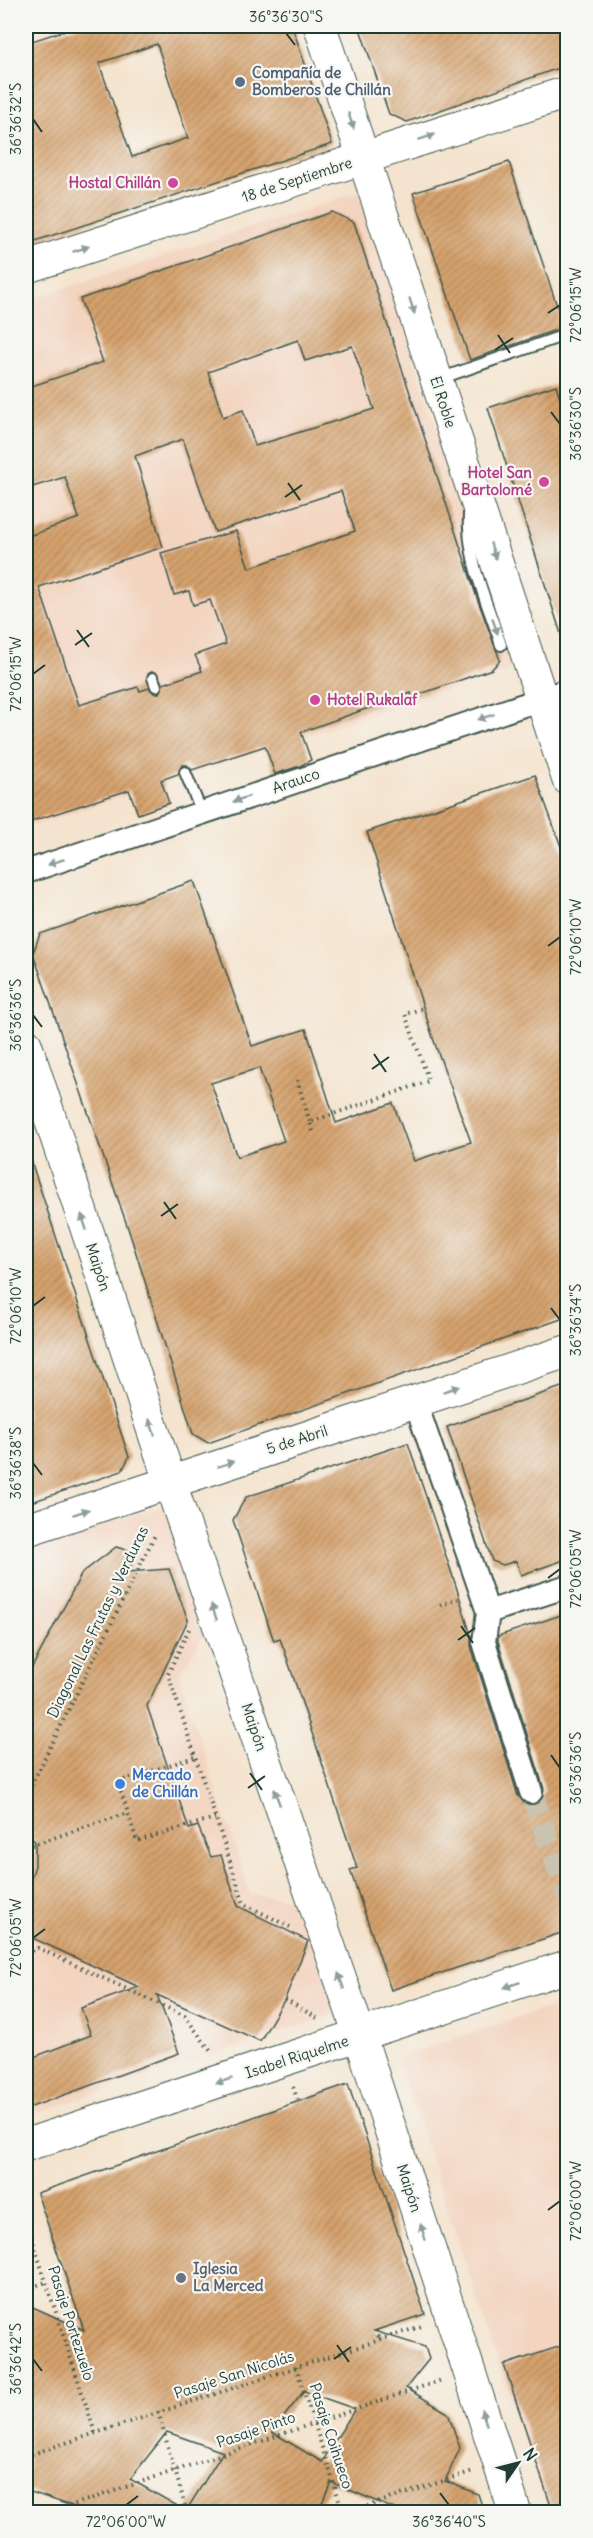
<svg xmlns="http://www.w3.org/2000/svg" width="593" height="2538" font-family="Delius,sans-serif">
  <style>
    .built { fill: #f3d4bf }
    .building { fill: url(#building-hatch); fill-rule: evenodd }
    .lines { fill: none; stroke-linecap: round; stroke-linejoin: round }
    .street-tunnel { stroke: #c9c3b0; stroke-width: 22; stroke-dasharray: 22 11; stroke-linecap: butt }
    .lane-casing { stroke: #3f564b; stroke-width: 14 }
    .street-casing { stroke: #3f564b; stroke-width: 26 }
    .secondary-casing { stroke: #3f564b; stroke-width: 34 }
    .path { stroke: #3f564b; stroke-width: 4; stroke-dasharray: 1.5 4.5; stroke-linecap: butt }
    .lane { stroke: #fff; stroke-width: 10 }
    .street { stroke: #fff; stroke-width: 22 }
    .secondary { stroke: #fff; stroke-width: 32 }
    .oneway { fill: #8f9e9a }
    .ticks { fill: none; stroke: #1f3d34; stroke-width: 2 }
    .service-dot { fill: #5c6f8a; stroke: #f6f6f2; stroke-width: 2 }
    .hotel-dot { fill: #d1479c; stroke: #f6f6f2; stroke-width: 2 }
    .shop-dot { fill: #3f7fe0; stroke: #f6f6f2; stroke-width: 2 }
    .worship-dot { fill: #6b7280; stroke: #f6f6f2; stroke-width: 2 }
    .labels { text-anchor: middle; stroke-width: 4.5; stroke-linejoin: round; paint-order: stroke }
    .service-label { font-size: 15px; font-weight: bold; fill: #4e5e75; stroke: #f6f6f2; text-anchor: start }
    .street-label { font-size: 15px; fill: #1f3d34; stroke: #f6f6f2 }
    .hotel-label { font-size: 15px; font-weight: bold; fill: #b23c85; stroke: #f6f6f2; text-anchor: end }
    .shop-label { font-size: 15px; font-weight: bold; fill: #366cbe; stroke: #f6f6f2; text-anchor: start }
    .worship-label { font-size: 15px; font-weight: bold; fill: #5b616d; stroke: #f6f6f2; text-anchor: start }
    .neatline { fill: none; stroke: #1f3d34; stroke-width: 2 }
    .ticks-label { font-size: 15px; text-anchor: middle; fill: #1f3d34 }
  </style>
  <defs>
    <pattern id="building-hatch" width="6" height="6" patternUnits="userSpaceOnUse" patternTransform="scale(1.5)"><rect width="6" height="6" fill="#d6a26d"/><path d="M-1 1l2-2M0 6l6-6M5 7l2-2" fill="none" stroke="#ad855a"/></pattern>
  </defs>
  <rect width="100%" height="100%" fill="#f6f6f2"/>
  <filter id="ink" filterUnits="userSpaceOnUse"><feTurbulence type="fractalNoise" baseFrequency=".0167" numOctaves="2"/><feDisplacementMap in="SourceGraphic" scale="12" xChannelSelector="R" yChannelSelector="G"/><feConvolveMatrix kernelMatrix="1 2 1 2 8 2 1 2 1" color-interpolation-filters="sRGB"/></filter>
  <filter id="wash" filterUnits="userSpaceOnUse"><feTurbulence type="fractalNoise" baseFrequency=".008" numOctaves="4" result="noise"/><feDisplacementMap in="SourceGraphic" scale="24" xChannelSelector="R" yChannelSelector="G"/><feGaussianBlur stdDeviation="1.35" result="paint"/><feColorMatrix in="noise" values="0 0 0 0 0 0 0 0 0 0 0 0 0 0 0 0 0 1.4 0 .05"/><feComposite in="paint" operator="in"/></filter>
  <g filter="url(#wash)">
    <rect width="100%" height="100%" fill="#f4e4cf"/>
    <!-- built -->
    <g class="built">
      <polygon points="359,192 516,667 26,828 26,301"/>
      <polygon points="171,1502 210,1624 179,1675 250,1894 307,1901 343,2012 26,2116 26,1551"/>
      <polygon points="567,2001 567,2512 548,2512 397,2058"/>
    </g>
    <g id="blocks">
      <!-- building -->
      <g class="building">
        <path d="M78,26h214l40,118 -306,100v-201zM157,44l31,94 -56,19 -33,-94z"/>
        <polygon points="359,26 567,26 567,65 407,122 389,114"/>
        <polygon points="509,162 564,327 470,360 413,193"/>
        <path d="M332,212l22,10 123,376 23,62 -8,9 -80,28 -1,-4 -110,39 10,28 -11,6 -25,8 -10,-28 -73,24 -5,-5h-5l-4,9 -17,6 8,23 -31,11 -9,-24 -103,33v-286l53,-19 -14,-41 -39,12v-101l77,-26 -23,-63zM298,340l7,21 47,-15 22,63 -119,37 -12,-36 -20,7 -15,-45zM183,439l32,93 126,-41 14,40 -106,37 -13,-37 -75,22 13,42 15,-4 4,14 17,-5 16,44 -31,11 7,16 -39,13 -4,9h-5l-5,-5 -9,3 -2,-4 -59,18 -40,-118 124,-40 -28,-91z"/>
        <polygon points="556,385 567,421 567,639 563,640 488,408"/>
        <path d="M535,775l32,88v454l-359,126 -15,-9 -63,-200 -97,-281 7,-19 154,-53 58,165 54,-17 30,94 57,-20 21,58 57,-19 -36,-98 -68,-212zM259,1068l25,73 -47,16 -26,-74z"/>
        <polygon points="30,1158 129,1457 122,1471 26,1504 26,1159"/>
        <polygon points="567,1385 567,1559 521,1575 516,1561 503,1565 492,1561 447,1427"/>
        <polygon points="408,1443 456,1586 471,1636 471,1646 518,1796 529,1805 541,1801 544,1789 498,1641 498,1636 567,1613 567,1931 391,1990 350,1870 357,1868 285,1652 280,1639 274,1641 233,1520 246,1497"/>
        <polygon points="116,1547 137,1553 127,1572 169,1569 188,1620 147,1706 189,1829 198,1826 211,1857 221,1855 238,1906 308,1941 285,1999 260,2041 157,1995 179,2053 26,2109 26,2060 91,2035 81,2008 139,1987 26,1935 26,1894 35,1866 35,1842 26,1828 26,1679 82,1573"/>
        <path d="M348,2084l77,230 -51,17 51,16 4,12 -23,29 42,25 12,35 -15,33 33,13 6,18h-83l-70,-30 -13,30h-229l-61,-21 -2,-187 58,26 -47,-137zM304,2391l51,18 -33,53 -50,-30zM167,2432l56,20 -37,59 -56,-32z"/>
        <polygon points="567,2344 567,2512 553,2512 504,2365"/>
      </g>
    </g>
  </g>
  <g filter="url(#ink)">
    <use href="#blocks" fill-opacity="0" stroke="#3f564b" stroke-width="1.5"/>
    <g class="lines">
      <!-- street-tunnel -->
      <polyline class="street-tunnel" points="531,1792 568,1897"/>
      <defs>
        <g id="lane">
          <polyline points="439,379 568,334"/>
          <path d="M469,512c-3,47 18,89 32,133"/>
          <polyline points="153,678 156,686"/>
          <polyline points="185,772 202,813"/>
        </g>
        <g id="street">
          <polyline points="26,872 568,690"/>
          <polyline points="415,1401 488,1612 568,1586"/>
          <polyline points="488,1612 484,1642 531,1792"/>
        </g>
        <g id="secondary">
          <polyline points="320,26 568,779"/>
          <polyline points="26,267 568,92"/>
          <polyline points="26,1045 182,1518 360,2036 515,2512"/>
          <polyline points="26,1530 568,1351"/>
          <polyline points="26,2145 568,1966"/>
        </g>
      </defs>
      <!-- lane casing -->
      <use href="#lane" class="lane-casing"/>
      <!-- street casing -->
      <use href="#street" class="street-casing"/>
      <!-- secondary casing -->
      <use href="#secondary" class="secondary-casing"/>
      <!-- path -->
      <g class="path">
        <polyline points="297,1080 310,1122"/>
        <polyline points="313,1131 310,1122 429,1081 405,1014 423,1008"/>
        <polyline points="440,1605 458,1599"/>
        <polyline points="189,1629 168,1674 244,1904 290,1927"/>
        <polyline points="194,1757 118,1782 137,1841 215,1818"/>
        <polyline points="26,1796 156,1533"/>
        <polyline points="26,1847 128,1813"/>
        <polyline points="26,1870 26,1847"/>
        <polyline points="26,1877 31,1879"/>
        <polyline points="26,1953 38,1948 185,2016 212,2053"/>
        <polyline points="285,1999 317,2018"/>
        <polyline points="293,2087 298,2101"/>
        <polyline points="26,2220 95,2433"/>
        <polyline points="26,2289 46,2282"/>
        <polyline points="376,2330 380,2340"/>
        <polyline points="296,2367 343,2512"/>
        <polyline points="158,2412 187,2512"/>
        <polyline points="26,2456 425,2325"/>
        <polyline points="26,2503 29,2512"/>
        <polyline points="52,2512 442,2380"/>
        <polyline points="350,2512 473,2471"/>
      </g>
      <!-- lane -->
      <use href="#lane" class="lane"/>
      <!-- street -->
      <use href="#street" class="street"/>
      <!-- secondary -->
      <use href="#secondary" class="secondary"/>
    </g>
    <!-- one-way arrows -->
    <defs><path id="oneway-solid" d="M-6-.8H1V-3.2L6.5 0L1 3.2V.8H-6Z" transform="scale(1.5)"/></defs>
    <g class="oneway">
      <use href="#oneway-solid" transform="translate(351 121) rotate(72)"/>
      <use href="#oneway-solid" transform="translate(427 137) rotate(-18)"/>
      <use href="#oneway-solid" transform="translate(81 249) rotate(-18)"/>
      <use href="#oneway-solid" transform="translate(412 306) rotate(72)"/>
      <use href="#oneway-solid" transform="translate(493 551) rotate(72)"/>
      <use href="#oneway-solid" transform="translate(495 626) rotate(71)"/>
      <use href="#oneway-solid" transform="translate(486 717) rotate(161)"/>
      <use href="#oneway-solid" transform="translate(241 799) rotate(161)"/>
      <use href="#oneway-solid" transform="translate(56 862) rotate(161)"/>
      <use href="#oneway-solid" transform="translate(84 1222) rotate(-108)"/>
      <use href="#oneway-solid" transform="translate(451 1389) rotate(-18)"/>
      <use href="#oneway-solid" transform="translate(152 1427) rotate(-109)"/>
      <use href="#oneway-solid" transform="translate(226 1464) rotate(-18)"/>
      <use href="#oneway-solid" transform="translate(81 1512) rotate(-18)"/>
      <use href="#oneway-solid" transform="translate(214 1612) rotate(-109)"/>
      <use href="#oneway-solid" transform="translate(277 1797) rotate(-109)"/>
      <use href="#oneway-solid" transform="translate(341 1981) rotate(-109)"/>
      <use href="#oneway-solid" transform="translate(512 1985) rotate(161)"/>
      <use href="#oneway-solid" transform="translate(224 2081) rotate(162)"/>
      <use href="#oneway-solid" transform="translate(423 2232) rotate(-108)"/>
      <use href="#oneway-solid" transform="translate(484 2417) rotate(-108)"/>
    </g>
  </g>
  <!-- ticks -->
  <path class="ticks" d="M286,33l9,12M33,119l9,13M548,313l12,-8M498,335l12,18M495,350l18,-12M551,412l9,12M288,483l12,17M285,497l17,-12M77,630l12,17M75,645l17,-12M33,674l12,-9M548,946l12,-9M33,1015l9,12M374,1054l12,18M372,1069l17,-12M164,1202l12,17M161,1216l17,-12M33,1306l12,-9M551,1308l9,12M33,1463l9,12M548,1578l12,-9M461,1626l12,17M458,1640l17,-12M551,1755l9,13M250,1773l12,17M248,1788l17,-12M33,1938l12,-9M548,2210l12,-9M337,2345l12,17M33,2359l9,12M334,2359l17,-12M440,2493l9,12M126,2505l12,-9"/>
  <!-- markers -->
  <circle class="service-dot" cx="240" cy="82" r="6"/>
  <g class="hotel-dot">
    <circle cx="173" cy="183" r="6"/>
    <circle cx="544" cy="482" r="6"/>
    <circle cx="315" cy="700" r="6"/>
  </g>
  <circle class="shop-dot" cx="120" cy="1784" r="6"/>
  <circle class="worship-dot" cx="181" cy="2278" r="6"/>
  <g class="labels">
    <!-- service labels -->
    <g class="service-label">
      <text x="252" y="78">Compañía de<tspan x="252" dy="17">Bomberos de Chillán</tspan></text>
    </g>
    <!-- street labels -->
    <g class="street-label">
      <text transform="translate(297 180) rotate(-18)" y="5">18 de Septiembre</text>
      <text transform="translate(443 402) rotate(72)" y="5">El Roble</text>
      <text transform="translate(296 781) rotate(-19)" y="5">Arauco</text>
      <text transform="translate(98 1267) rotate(72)" y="5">Maipón</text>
      <text transform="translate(297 1440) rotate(-18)" y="5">5 de Abril</text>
      <text transform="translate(98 1622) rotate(-64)" y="5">Diagonal Las Frutas y Verduras</text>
      <text transform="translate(254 1727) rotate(71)" y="5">Maipón</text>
      <text transform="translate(297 2057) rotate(-18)" y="5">Isabel Riquelme</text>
      <text transform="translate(409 2188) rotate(72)" y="5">Maipón</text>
      <text transform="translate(71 2323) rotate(72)" y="5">Pasaje Portezuelo</text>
      <text transform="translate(234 2375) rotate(-18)" y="5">Pasaje San Nicolás</text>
      <text transform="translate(256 2430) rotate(-19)" y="5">Pasaje Pinto</text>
      <text transform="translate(331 2436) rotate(72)" y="5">Pasaje Coihueco</text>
    </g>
    <!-- hotel labels -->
    <g class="hotel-label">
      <text x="161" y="188">Hostal Chillán</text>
      <text x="532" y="478">Hotel San<tspan x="532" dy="17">Bartolomé</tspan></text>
      <text x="327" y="705" text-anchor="start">Hotel Rukalaf</text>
    </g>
    <!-- shop labels -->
    <g class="shop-label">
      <text x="132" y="1780">Mercado<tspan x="132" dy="17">de Chillán</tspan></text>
    </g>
    <!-- worship labels -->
    <g class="worship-label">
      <text x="193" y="2274">Iglesia<tspan x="193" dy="17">La Merced</tspan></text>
    </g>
  </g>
  <!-- margin -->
  <rect width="593" height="2538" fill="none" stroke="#f6f6f2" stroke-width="66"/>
  <!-- north arrow -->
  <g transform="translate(518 2463) rotate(55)" stroke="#f6f6f2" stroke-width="4.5" paint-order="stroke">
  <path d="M0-4.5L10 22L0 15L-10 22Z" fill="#1f3d34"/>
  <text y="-9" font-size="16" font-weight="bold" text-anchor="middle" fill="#1f3d34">N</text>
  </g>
  <rect x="33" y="33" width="527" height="2472" class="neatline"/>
  <g class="ticks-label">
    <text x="286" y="22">36°36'30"S</text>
    <text transform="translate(16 119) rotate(-90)" y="5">36°36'32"S</text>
    <text transform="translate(576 305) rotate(-90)" y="5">72°06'15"W</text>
    <text transform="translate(576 424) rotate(-90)" y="5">36°36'30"S</text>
    <text transform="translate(16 674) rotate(-90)" y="5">72°06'15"W</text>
    <text transform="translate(576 937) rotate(-90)" y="5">72°06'10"W</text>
    <text transform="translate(16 1015) rotate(-90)" y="5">36°36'36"S</text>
    <text transform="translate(16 1306) rotate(-90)" y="5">72°06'10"W</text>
    <text transform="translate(576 1320) rotate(-90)" y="5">36°36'34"S</text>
    <text transform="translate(16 1463) rotate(-90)" y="5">36°36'38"S</text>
    <text transform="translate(576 1569) rotate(-90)" y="5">72°06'05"W</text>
    <text transform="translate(576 1768) rotate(-90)" y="5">36°36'36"S</text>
    <text transform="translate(16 1938) rotate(-90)" y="5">72°06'05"W</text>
    <text transform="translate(576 2201) rotate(-90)" y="5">72°06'00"W</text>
    <text transform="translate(16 2359) rotate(-90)" y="5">36°36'42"S</text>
    <text x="126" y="2527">72°06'00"W</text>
    <text x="449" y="2527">36°36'40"S</text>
  </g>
</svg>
